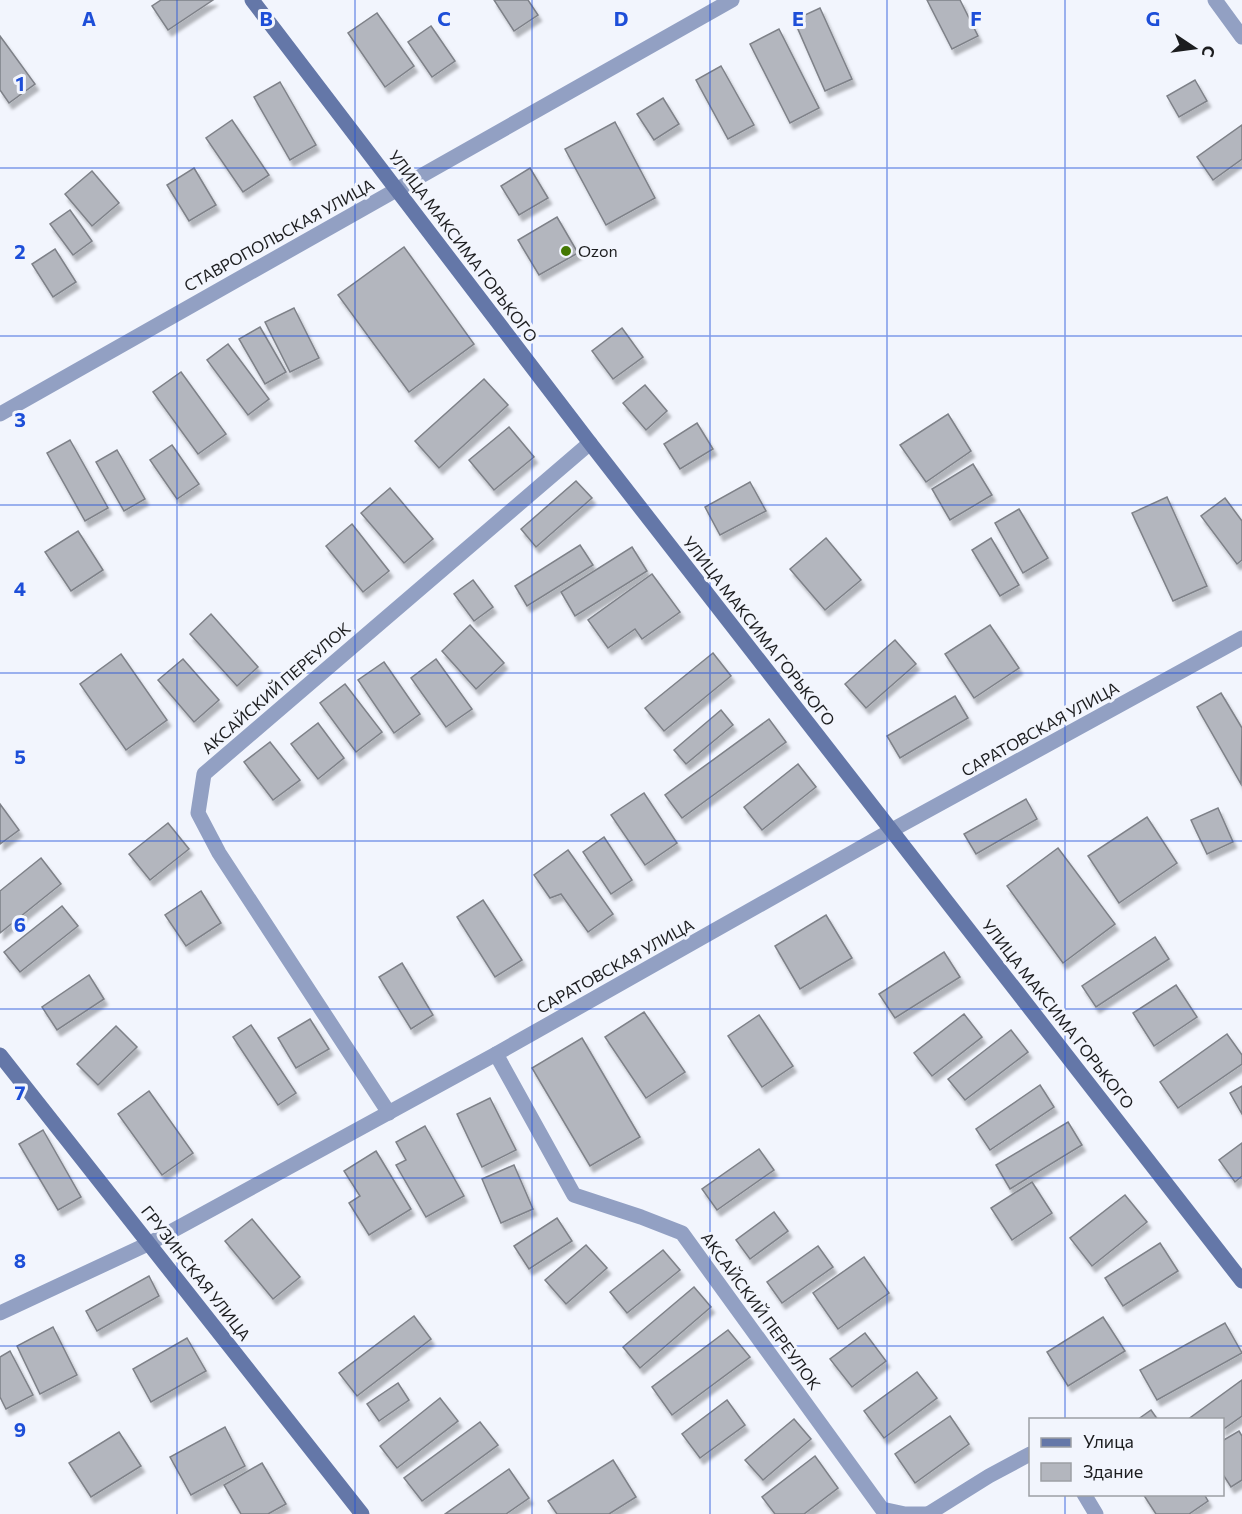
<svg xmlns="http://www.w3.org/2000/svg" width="1242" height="1514" font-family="Commissioner,sans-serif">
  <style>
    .building { fill: #b3b6be; stroke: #7e8188; stroke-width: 1.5; filter: url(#shadow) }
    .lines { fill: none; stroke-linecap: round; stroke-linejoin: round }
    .minor { stroke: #92a0c3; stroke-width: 15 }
    .secondary { stroke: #6477a8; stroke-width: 15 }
    .grid { fill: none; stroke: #1d4ed8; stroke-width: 1.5; stroke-opacity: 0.55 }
    .poi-dot { fill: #447803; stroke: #f2f5fd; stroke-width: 2 }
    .labels { text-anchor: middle; stroke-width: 6; stroke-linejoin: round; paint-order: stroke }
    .street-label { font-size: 16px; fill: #1c1d1f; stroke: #f2f5fd }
    .poi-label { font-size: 16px; fill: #1c1d1f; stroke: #f2f5fd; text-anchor: start }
    .grid-label { font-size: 20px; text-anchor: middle; font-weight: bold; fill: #1d4ed8; stroke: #f2f5fd; stroke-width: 6; stroke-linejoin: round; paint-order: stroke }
  </style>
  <defs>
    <filter id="shadow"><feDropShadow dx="3.5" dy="6" stdDeviation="1.5" flood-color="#0004"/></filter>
  </defs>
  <rect width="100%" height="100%" fill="#f2f5fd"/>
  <!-- building -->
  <g class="building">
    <polygon points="161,0 213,0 168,30 152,6"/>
    <polygon points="494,0 528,0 538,15 514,31"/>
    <polygon points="927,0 960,0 978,36 952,49"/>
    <polygon points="820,8 852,79 825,91 794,20"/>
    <polygon points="377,13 414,66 385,87 348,33"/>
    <polygon points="431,26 455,61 432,77 408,42"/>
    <polygon points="779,29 819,108 790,123 750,44"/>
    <polygon points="0,36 35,84 9,103 0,90"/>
    <polygon points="721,66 754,125 728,139 696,80"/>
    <polygon points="1195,80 1207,101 1179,117 1167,96"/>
    <polygon points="280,82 316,145 290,160 254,97"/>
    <polygon points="663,98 679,124 654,140 637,114"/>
    <polygon points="232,120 269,175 243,192 206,138"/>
    <polygon points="615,122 655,198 606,225 565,149"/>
    <polygon points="1242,125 1242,159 1213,180 1197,157"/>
    <polygon points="194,168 216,205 189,221 167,185"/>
    <polygon points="530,168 548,198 519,215 501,186"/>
    <polygon points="92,171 119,203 92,226 65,194"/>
    <polygon points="70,210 92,241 73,255 50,224"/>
    <polygon points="557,217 578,253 539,275 518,240"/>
    <polygon points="404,247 474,344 409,392 338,295"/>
    <polygon points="55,249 76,282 53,297 32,264"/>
    <polygon points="294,308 319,358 290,372 265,322"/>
    <polygon points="260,327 286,372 265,384 239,339"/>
    <polygon points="622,328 643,357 613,379 592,351"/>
    <polygon points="228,344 269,399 248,415 207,360"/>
    <polygon points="181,372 226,434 198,454 153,392"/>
    <polygon points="484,379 508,405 439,468 415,441"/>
    <polygon points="645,385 667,411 646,430 623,403"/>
    <polygon points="948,414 971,451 926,482 900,445"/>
    <polygon points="697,423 713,449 680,469 664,444"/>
    <polygon points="509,427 534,457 494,490 469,460"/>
    <polygon points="70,440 108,508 85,521 47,453"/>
    <polygon points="172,445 199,484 177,499 150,460"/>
    <polygon points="117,450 145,499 124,511 96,462"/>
    <polygon points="973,464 992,495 950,520 932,489"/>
    <polygon points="576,481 592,498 536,547 521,529"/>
    <polygon points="750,482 766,511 720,535 705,507"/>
    <polygon points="390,488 433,539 404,563 361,513"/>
    <polygon points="1167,497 1207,586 1173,601 1132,513"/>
    <polygon points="1225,498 1242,521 1242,560 1237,564 1201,516"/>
    <polygon points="1019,509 1048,558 1023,573 995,523"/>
    <polygon points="352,524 389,571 363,592 326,546"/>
    <polygon points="78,531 103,570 71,591 45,552"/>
    <polygon points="826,538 861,580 825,610 790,569"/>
    <polygon points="991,538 1019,585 1000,596 972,550"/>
    <polygon points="580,545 593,565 527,606 515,586"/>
    <polygon points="632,547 647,571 575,616 561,592"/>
    <polygon points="652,574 680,612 642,639 635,629 608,648 588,620"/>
    <polygon points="473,580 493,607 474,621 454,594"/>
    <polygon points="211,614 258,667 237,686 190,634"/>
    <polygon points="470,625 504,663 476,689 442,651"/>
    <polygon points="990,625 1019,668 974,698 945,654"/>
    <polygon points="895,640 916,664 866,708 845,684"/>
    <polygon points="713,653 731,676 664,731 645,708"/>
    <polygon points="121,654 167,720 126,750 80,684"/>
    <polygon points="183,659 219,700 194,722 158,680"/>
    <polygon points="436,659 472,709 446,727 411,678"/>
    <polygon points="384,662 420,714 394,733 358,680"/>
    <polygon points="345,684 382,732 356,752 320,703"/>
    <polygon points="1221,693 1242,728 1241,784 1197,707"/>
    <polygon points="955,696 968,718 900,758 887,736"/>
    <polygon points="721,710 733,725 686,764 674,750"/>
    <polygon points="769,719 786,742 682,818 665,795"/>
    <polygon points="318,723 344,758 318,779 291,744"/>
    <polygon points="270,742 300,780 273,800 244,762"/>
    <polygon points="798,764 816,787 762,830 744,807"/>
    <polygon points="644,793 677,843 645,865 611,815"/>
    <polygon points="1026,799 1037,819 976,854 964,834"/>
    <polygon points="0,804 19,830 0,844"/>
    <polygon points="1218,808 1233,842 1207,854 1191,820"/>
    <polygon points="1147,817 1177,863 1119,903 1088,856"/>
    <polygon points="168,823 189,849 150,880 129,854"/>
    <polygon points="604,837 632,880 611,894 583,852"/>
    <polygon points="1058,848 1115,924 1063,963 1007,886"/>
    <polygon points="568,850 613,914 588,932 561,894 550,898 534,875"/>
    <polygon points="41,858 61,884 0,933 0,891"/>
    <polygon points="201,891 221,923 186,946 165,915"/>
    <polygon points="483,900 522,960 495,977 457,917"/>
    <polygon points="62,906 78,926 20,972 4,952"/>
    <polygon points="826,915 852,958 800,989 775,946"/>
    <polygon points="1155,937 1169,959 1096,1007 1082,986"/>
    <polygon points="944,952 960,977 895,1018 879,994"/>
    <polygon points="402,963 433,1015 411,1029 379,977"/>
    <polygon points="89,975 104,999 57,1030 42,1007"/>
    <polygon points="1176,985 1197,1017 1154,1046 1133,1013"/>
    <polygon points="644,1012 685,1072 646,1098 605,1037"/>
    <polygon points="964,1014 982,1037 932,1076 914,1053"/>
    <polygon points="759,1015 793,1066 762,1087 728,1036"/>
    <polygon points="310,1019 329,1049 296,1068 278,1038"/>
    <polygon points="251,1025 296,1093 278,1105 233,1037"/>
    <polygon points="116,1026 137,1047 98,1085 77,1064"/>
    <polygon points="1011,1030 1028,1052 965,1100 948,1079"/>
    <polygon points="1227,1034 1242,1055 1242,1064 1178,1108 1160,1082"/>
    <polygon points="582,1038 640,1137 590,1166 532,1068"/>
    <polygon points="1040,1085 1054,1107 990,1150 976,1129"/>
    <polygon points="1242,1086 1242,1114 1230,1093"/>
    <polygon points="149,1091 193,1153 162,1175 118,1114"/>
    <polygon points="490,1098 516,1150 482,1167 457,1114"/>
    <polygon points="1068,1122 1082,1145 1010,1189 996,1165"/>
    <polygon points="425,1126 464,1196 426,1217 396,1165 406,1160 396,1142"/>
    <polygon points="43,1130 81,1197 58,1210 19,1144"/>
    <polygon points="1242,1143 1242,1176 1235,1182 1219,1160"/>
    <polygon points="759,1149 774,1170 717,1210 702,1189"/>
    <polygon points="376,1151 411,1209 369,1235 349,1203 360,1196 344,1171"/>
    <polygon points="514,1165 533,1209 501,1223 482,1179"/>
    <polygon points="1032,1182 1052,1213 1012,1240 991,1208"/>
    <polygon points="1125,1195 1147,1222 1092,1266 1070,1238"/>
    <polygon points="774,1212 788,1231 750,1259 736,1240"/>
    <polygon points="557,1218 572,1241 529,1269 514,1246"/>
    <polygon points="252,1219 300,1277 273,1299 225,1241"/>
    <polygon points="1160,1243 1178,1271 1123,1306 1105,1278"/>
    <polygon points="586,1245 607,1268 566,1304 545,1280"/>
    <polygon points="818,1246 833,1267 782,1303 767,1282"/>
    <polygon points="663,1250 680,1270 627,1313 610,1292"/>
    <polygon points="864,1257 889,1293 838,1329 813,1293"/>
    <polygon points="149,1276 159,1296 97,1331 86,1311"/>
    <polygon points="694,1287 711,1307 640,1368 623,1347"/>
    <polygon points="414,1316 431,1339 357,1396 339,1373"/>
    <polygon points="1103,1317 1125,1351 1068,1386 1047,1352"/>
    <polygon points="1225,1323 1242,1353 1157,1400 1140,1370"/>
    <polygon points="53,1327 77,1375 40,1394 17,1346"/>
    <polygon points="728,1330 750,1357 672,1415 652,1387"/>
    <polygon points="865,1333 886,1361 852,1387 830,1359"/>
    <polygon points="187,1338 206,1371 151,1402 133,1369"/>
    <polygon points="10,1351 33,1395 6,1409 0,1397 0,1357"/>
    <polygon points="917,1372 937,1398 884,1438 864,1411"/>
    <polygon points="1242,1380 1242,1416 1222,1430 1222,1420 1187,1420"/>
    <polygon points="398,1383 409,1400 379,1421 367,1404"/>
    <polygon points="440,1398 458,1421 397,1468 380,1446"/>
    <polygon points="727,1400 745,1425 700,1458 682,1434"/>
    <polygon points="1151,1410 1158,1420 1137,1420"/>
    <polygon points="950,1416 969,1444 915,1483 895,1454"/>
    <polygon points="794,1419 811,1439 763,1480 745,1460"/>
    <polygon points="480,1422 498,1445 422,1501 404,1478"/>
    <polygon points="225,1427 245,1466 191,1495 170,1457"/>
    <polygon points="1239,1431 1242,1436 1242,1480 1231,1487 1222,1473 1222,1441"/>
    <polygon points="119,1432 141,1466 91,1497 69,1463"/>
    <polygon points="815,1456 838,1488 804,1514 775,1514 762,1497"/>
    <polygon points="613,1460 636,1497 609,1514 557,1514 548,1501"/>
    <polygon points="262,1463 286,1504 268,1514 241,1514 224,1485"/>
    <polygon points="509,1469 529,1498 506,1514 445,1514"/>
    <polygon points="1143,1494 1204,1494 1208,1501 1189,1514 1156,1514"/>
  </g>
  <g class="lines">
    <!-- minor -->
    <g class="minor">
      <polyline points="1215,0 1242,37"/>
      <polyline points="0,414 732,0"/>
      <polyline points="496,1054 574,1195 641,1217 682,1233 882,1509 905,1514 927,1514"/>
      <polyline points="389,1113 219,853 198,813 204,774 590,443"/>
      <polyline points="0,1313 150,1243 496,1054 892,830 1242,638"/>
      <polyline points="1084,1494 1096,1514"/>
      <polyline points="928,1514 989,1476 1030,1454"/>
    </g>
    <!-- secondary -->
    <g class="secondary">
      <polyline points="252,0 590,443 1242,1281"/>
      <polyline points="0,1055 362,1514"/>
    </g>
  </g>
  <!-- grid -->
  <path class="grid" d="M177,0v1514M355,0v1514M532,0v1514M710,0v1514M887,0v1514M1065,0v1420M0,168h1242M0,336h1242M0,505h1242M0,673h1242M0,841h1242M0,1009h1242M0,1178h1242M0,1346h1242M1065,1494v20"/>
  <!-- markers -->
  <circle class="poi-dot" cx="566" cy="251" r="6"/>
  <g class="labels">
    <!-- street labels -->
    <g class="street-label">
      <text transform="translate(279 235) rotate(-29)" y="6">СТАВРОПОЛЬСКАЯ УЛИЦА</text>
      <text transform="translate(463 246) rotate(53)" y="6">УЛИЦА МАКСИМА ГОРЬКОГО</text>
      <text transform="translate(759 631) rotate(52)" y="6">УЛИЦА МАКСИМА ГОРЬКОГО</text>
      <text transform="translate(276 688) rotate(-41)" y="6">АКСАЙСКИЙ ПЕРЕУЛОК</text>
      <text transform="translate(1040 729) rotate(-29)" y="6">САРАТОВСКАЯ УЛИЦА</text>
      <text transform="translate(615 966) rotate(-29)" y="6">САРАТОВСКАЯ УЛИЦА</text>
      <text transform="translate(1058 1014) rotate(52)" y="6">УЛИЦА МАКСИМА ГОРЬКОГО</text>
      <text transform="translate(196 1273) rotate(52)" y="6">ГРУЗИНСКАЯ УЛИЦА</text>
      <text transform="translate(761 1311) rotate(54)" y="6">АКСАЙСКИЙ ПЕРЕУЛОК</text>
    </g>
    <!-- poi labels -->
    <g class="poi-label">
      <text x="578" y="257">Ozon</text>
    </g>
  </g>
  <g class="grid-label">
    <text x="89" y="26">A</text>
    <text x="266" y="26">B</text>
    <text x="444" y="26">C</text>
    <text x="621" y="26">D</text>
    <text x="798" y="26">E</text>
    <text x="976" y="26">F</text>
    <text x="1153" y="26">G</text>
    <text x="20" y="91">1</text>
    <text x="20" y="259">2</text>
    <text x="20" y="427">3</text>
    <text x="20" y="596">4</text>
    <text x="20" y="764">5</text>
    <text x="20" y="932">6</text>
    <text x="20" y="1100">7</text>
    <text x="20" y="1268">8</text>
    <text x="20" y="1437">9</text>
  </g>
  <!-- legend -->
  <rect x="1029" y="1418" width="195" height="78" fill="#f2f5fd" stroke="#9c9fa4" stroke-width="1.5"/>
  <rect x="1041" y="1438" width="30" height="9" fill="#6477a8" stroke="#9c9fa4" stroke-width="1.5"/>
  <text x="1083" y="1448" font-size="18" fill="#1c1d1f">Улица</text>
  <rect x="1041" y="1463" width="30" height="18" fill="#b3b6be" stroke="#9c9fa4" stroke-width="1.5"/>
  <text x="1083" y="1478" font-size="18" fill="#1c1d1f">Здание</text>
  <!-- north arrow -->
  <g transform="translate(1194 48) rotate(103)" stroke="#f2f5fd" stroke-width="4.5" paint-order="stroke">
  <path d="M0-4.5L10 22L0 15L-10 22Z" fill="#1c1d1f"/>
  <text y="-9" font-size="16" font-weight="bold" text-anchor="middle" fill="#1c1d1f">С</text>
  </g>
</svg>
